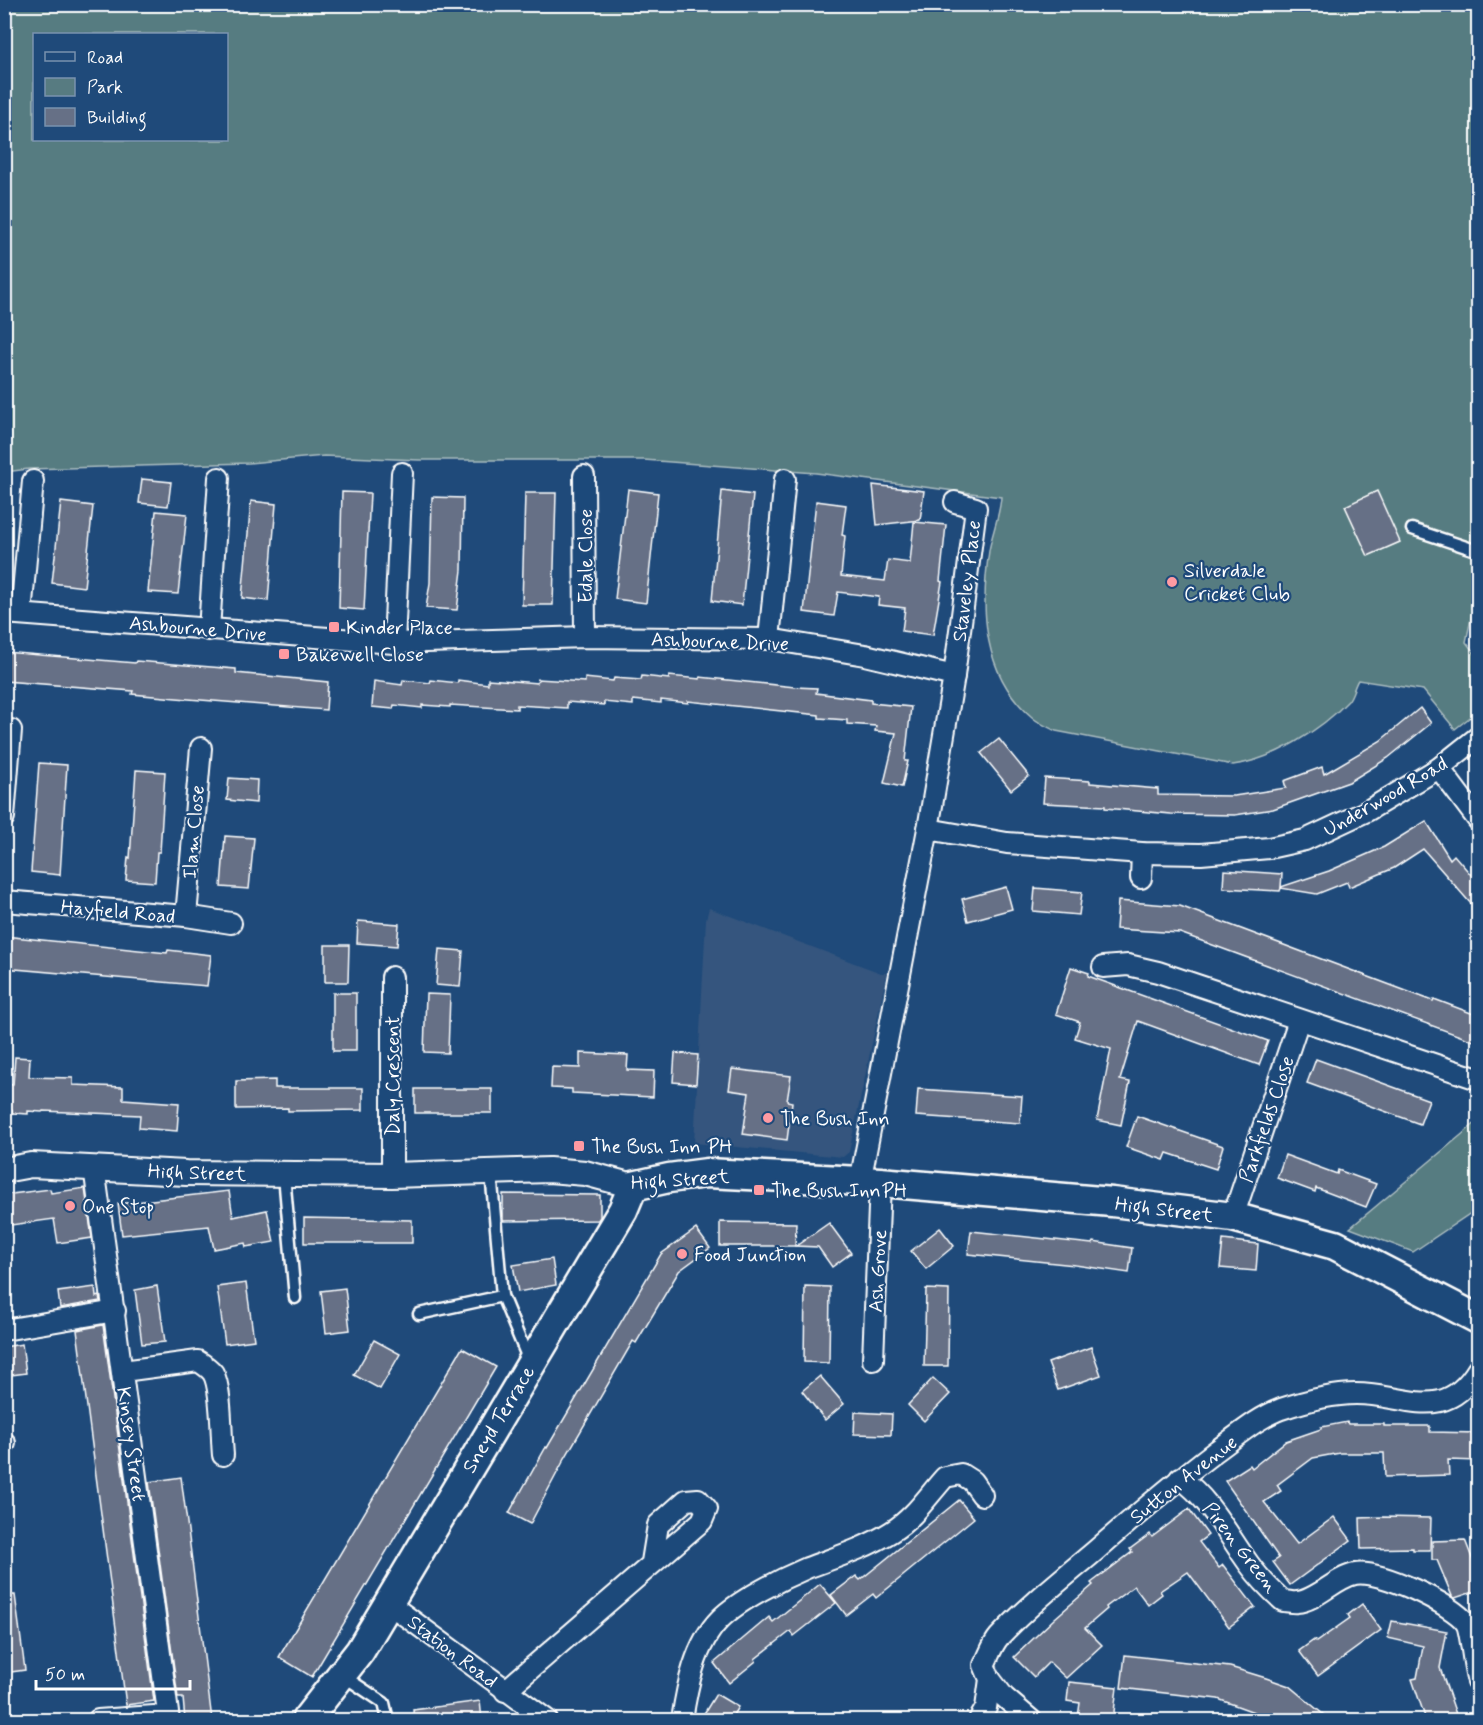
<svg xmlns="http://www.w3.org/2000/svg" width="1483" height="1725" font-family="Mynerve,sans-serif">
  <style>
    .built { fill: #34557e }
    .green { fill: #577b81; stroke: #abbdc0; stroke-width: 1.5; fill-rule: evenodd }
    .building { fill: #667086; stroke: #fff; stroke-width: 1.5 }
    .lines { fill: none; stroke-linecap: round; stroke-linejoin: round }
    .service-casing { stroke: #fff; stroke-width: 15 }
    .minor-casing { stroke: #fff; stroke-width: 24 }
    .tertiary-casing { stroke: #fff; stroke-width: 28 }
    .secondary-casing { stroke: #fff; stroke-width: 33 }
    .service { stroke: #1f4a7a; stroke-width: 10 }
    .minor { stroke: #1f4a7a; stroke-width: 20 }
    .tertiary { stroke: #1f4a7a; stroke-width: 24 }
    .secondary { stroke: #1f4a7a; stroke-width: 28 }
    .poi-dot { fill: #ff9aa2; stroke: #1f4a7a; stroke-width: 2 }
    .labels { text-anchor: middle; stroke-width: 4.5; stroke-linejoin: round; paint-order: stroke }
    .street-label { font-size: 20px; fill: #fff; stroke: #1f4a7a }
    .poi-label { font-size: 20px; fill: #fff; stroke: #1f4a7a; text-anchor: start }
  </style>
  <rect width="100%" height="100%" fill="#1f4a7a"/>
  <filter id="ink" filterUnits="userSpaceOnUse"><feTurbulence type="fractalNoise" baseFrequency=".0167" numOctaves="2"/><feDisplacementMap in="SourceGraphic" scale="12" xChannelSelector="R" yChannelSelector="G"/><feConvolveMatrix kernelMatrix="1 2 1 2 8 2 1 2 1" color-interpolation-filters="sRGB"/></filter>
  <g filter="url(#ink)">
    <!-- built -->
    <polygon class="built" points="709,908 881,973 887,973 849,1152 843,1157 694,1143 706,919"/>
    <!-- green -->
    <g class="green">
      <path d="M5,5h1473v581l-12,56 12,16v53l-23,18 -32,-39 -65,-10c-4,6 -5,15 -10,21 -27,29 -75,59 -115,64l-177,-34c-8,-4 -18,-8 -24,-14 -49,-42 -52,-106 -43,-166 3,-18 11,-36 12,-54l-185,-24 -172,-13h-225l-95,-4 -75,7 -220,6 -24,3zM34,34h192v106h-192z"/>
      <polygon points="1478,1121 1478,1208 1413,1252 1350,1228"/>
    </g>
    <!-- building -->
    <g class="building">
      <polygon points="142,479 171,482 168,506 139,503"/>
      <polygon points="873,485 924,491 920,520 877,525"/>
      <polygon points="628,489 658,493 646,603 615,599"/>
      <polygon points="722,491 753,495 742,605 712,601"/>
      <polygon points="1377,491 1400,542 1368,556 1345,506"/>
      <polygon points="342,492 370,493 364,610 339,608"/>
      <polygon points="525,493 556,493 553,605 522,605"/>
      <polygon points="432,497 463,498 462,570 457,610 426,608 430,583"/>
      <polygon points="251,501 276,504 268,601 242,598"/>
      <polygon points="816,501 846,505 842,535 845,536 841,576 885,581 888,560 910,563 914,522 946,525 940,581 942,582 933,635 902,631 905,608 878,605 879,597 838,592 834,616 804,612"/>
      <polygon points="61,502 93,506 84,587 52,583"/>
      <polygon points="156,511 187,514 178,594 148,592"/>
      <polygon points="4,652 135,663 136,661 236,669 236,673 328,682 326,710 176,698 132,694 133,691 4,681"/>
      <polygon points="642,676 669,679 669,676 700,679 700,677 795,687 817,688 816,693 871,700 871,703 911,707 905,761 908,761 902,787 884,783 896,733 875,731 876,726 847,724 847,720 819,718 819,715 688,701 688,703 661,700 661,703 633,700 633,705 604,702 604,705 567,702 567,708 517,705 517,709 450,705 450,707 422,705 422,708 394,705 393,709 372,707 374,681 402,685 403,680 430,683 431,680 458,683 458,680 488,684 488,679 537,683 538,679 585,682 585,678 613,681 614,678 641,680"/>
      <polygon points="1420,708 1431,723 1388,758 1349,782 1273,809 1235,815 1171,814 1105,808 1105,806 1043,803 1045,778 1090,781 1090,783 1158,789 1158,795 1234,796 1286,788 1284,781 1322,767 1324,774 1380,741"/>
      <polygon points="999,739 1029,776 1011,790 981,753"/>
      <polygon points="39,763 67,765 60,875 31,872"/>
      <polygon points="136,770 165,772 160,852 157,852 155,882 126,880 128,857 130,858"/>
      <polygon points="229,778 257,780 256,803 227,800"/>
      <polygon points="1426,821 1450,859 1454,855 1479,884 1479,913 1423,849 1394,868 1349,887 1347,882 1317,894 1281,888 1280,891 1223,888 1224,870 1282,874 1281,887 1329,871 1384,847"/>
      <polygon points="225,836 254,838 249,889 221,887"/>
      <polygon points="1006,887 1012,909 968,921 962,899"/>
      <polygon points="1035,888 1082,892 1079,915 1033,911"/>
      <polygon points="1118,901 1180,906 1433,1001 1434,999 1479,1016 1479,1043 1180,933 1116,929"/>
      <polygon points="358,921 399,924 397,946 357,943"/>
      <polygon points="4,936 167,953 168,950 211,955 207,986 4,968"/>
      <polygon points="325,945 349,945 348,982 325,982"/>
      <polygon points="439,949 463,951 460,987 436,985"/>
      <polygon points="1071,967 1089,973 1088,976 1268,1041 1259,1065 1138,1021 1120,1080 1130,1082 1121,1125 1097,1120 1111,1049 1075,1038 1080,1022 1056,1014"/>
      <rect x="333" y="993" width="23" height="58"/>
      <polygon points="426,994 450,995 448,1053 424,1052"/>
      <polygon points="580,1053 628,1055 627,1070 654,1071 653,1097 572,1093 572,1089 551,1088 552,1067 580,1068"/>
      <polygon points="675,1053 698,1055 696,1084 673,1082"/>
      <polygon points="15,1057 30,1058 29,1077 73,1078 73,1085 123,1087 123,1099 179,1103 177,1131 139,1128 140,1115 43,1111 42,1112 28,1111 28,1114 12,1113 12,1110 4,1110 4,1084 13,1085"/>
      <polygon points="1316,1059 1429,1100 1420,1124 1307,1083"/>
      <polygon points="732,1069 791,1076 787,1101 792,1102 787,1140 743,1134 749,1093 729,1090"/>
      <polygon points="275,1080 275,1088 363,1088 363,1110 288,1111 288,1108 236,1109 236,1081"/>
      <rect x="415" y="1089" width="77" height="24"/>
      <polygon points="918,1089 1022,1096 1020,1123 916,1116"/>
      <polygon points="1137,1116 1223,1146 1216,1169 1167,1153 1164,1160 1126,1147"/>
      <polygon points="1285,1155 1337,1174 1338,1170 1376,1184 1366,1207 1316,1188 1315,1192 1277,1178"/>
      <polygon points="85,1188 92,1238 58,1243 54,1219 4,1226 4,1195 50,1189 51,1193"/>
      <polygon points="229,1191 233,1217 267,1210 274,1242 246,1247 245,1243 214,1249 209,1226 122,1235 118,1204"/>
      <polygon points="503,1194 600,1195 600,1217 598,1220 503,1221"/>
      <polygon points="304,1218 412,1220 412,1243 304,1243"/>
      <polygon points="720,1222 796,1223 795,1246 720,1246"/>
      <polygon points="829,1223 851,1253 832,1267 818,1247 796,1246"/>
      <polygon points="940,1228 954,1246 926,1269 911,1251"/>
      <polygon points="696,1229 710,1248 679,1271 636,1343 633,1341 565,1458 530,1524 509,1513 546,1447 547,1448 661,1254"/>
      <polygon points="971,1231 1092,1244 1093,1242 1132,1248 1129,1273 1075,1265 968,1254"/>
      <polygon points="1223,1240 1258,1244 1256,1271 1220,1268"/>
      <polygon points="552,1259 556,1285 518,1292 513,1265"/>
      <polygon points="246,1283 254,1340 225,1344 217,1287"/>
      <polygon points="157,1286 165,1342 142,1344 135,1290"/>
      <polygon points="805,1286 830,1287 829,1363 804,1362"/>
      <polygon points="95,1287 96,1297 99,1296 100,1301 60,1308 58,1292"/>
      <polygon points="345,1288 350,1330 326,1333 321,1291"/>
      <polygon points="926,1289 949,1290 948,1366 924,1366"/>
      <polygon points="103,1325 154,1701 126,1705 77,1330"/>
      <polygon points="374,1340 400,1354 380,1389 354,1375"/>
      <polygon points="22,1344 26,1373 4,1376 4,1347"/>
      <polygon points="1091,1347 1101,1375 1058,1390 1048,1363"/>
      <polygon points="462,1348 496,1367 312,1677 279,1657"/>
      <polygon points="820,1376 844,1404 825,1420 802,1391"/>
      <polygon points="933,1378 950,1394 924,1421 908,1405"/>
      <polygon points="855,1412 892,1414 891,1435 854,1434"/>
      <polygon points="1347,1422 1348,1424 1384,1424 1384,1426 1430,1426 1430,1432 1479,1433 1479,1461 1448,1460 1449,1475 1385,1477 1384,1453 1340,1453 1313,1458 1277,1485 1281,1491 1264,1502 1297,1544 1334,1517 1351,1540 1290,1585 1273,1562 1279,1558 1225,1481 1250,1465 1252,1468 1286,1441 1321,1429 1321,1427"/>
      <polygon points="181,1477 191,1553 212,1720 185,1720 183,1698 178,1698 149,1482"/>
      <polygon points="959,1500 974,1518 876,1598 873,1594 846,1615 831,1595 856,1576 860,1580"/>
      <polygon points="1189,1509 1208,1535 1199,1542 1219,1568 1223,1565 1255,1607 1229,1627 1188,1572 1160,1591 1162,1594 1148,1605 1134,1586 1106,1607 1107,1609 1085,1628 1102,1645 1066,1678 1049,1662 1034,1677 1014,1657 1055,1618 1093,1585 1091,1583 1132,1552 1130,1549 1150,1534 1152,1537"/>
      <polygon points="1382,1517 1431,1518 1430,1550 1413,1550 1413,1548 1361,1549 1360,1518"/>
      <polygon points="1465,1540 1479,1576 1479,1590 1455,1598 1452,1596 1437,1560 1432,1560 1432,1541"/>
      <polygon points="820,1584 836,1603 794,1636 791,1631 755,1659 756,1661 729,1683 714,1663 769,1617 773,1622"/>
      <polygon points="4,1595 15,1595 25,1670 4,1673"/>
      <polygon points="1362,1604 1381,1630 1318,1676 1299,1651 1314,1640 1316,1642 1350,1618 1348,1615"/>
      <polygon points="1392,1621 1447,1631 1440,1668 1458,1720 1426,1720 1412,1679 1417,1678 1423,1646 1388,1638"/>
      <polygon points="1125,1655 1230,1667 1266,1678 1289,1686 1330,1720 1276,1720 1218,1699 1121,1688"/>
      <polygon points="1069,1682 1117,1687 1113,1720 1078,1717 1080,1703 1067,1701"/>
      <polygon points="716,1694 738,1707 730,1720 700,1720"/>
      <polygon points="480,1701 482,1720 414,1720 413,1710"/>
    </g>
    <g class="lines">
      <defs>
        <g id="service">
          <polyline points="1412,529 1478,551"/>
          <polyline points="491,1172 502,1296 529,1361"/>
          <polyline points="284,1175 295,1298"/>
          <polyline points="419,1314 502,1296"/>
          <polyline points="342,1675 384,1703 388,1720"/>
        </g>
        <g id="minor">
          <polyline points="584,476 585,637"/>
          <polyline points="4,613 394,643 585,637 769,639 865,655 954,676 928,829 860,1182"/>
          <polyline points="21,614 33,481"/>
          <polyline points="209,630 219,478"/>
          <polyline points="769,639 785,479"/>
          <polyline points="394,643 402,473"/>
          <polyline points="954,676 976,508 955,502"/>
          <polyline points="1439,768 1478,820"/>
          <polyline points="4,817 11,730"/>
          <polyline points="928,829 1007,843 1142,853 1201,854 1269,848 1305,840 1367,811 1439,768 1478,737"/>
          <polyline points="1141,878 1142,853"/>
          <polyline points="4,901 186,916 231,923"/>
          <polyline points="186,916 201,748"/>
          <polyline points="1103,967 1128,965 1158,972 1478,1079"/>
          <polyline points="392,977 392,1175"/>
          <polyline points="94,1167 169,1720"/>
          <polyline points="1233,1217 1299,1020"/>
          <polyline points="4,1330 115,1311"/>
          <polyline points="873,1360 880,1182"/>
          <path d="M123,1371l75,-10c5,3 11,7 15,12 9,15 8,63 10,82"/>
          <polyline points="4,1443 5,1443"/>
          <path d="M1180,1478c31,22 47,56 69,86 10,14 22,26 34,37 5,0 10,2 14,1 19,-1 38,-24 58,-28 23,-5 98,30 111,49 5,8 7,44 12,58"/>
          <polyline points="388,1603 547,1720"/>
          <polyline points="990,1679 1004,1697 1031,1720"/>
          <polyline points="505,1691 702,1521 707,1509 698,1499 686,1500 658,1525 652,1562"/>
          <polyline points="98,1720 154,1716 158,1720"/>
          <path d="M682,1720c5,-33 13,-76 38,-101 19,-19 61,-40 87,-51 29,-11 57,-19 84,-36 23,-14 36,-35 54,-55l16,-3 11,7 10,14"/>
          <path d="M979,1720l7,-12 4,-29 -6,-14c5,-9 8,-20 15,-28 29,-31 63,-58 95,-85 40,-35 80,-69 122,-101 21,-15 41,-33 65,-42 24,-8 50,-15 75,-15 50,0 88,31 122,-25"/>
        </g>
        <polyline id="tertiary" points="4,1170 31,1165 186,1173 392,1175 549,1170 585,1173 633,1186"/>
        <polyline id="secondary" points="306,1720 360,1651 623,1210 633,1186 669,1178 707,1173 880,1182 1112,1202 1233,1217 1335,1245 1478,1319"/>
      </defs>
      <!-- service casing -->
      <use href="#service" class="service-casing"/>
      <!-- minor casing -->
      <use href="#minor" class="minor-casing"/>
      <!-- tertiary casing -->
      <use href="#tertiary" class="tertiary-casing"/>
      <!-- secondary casing -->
      <use href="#secondary" class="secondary-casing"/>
      <!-- service -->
      <use href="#service" class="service"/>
      <!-- minor -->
      <use href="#minor" class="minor"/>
      <!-- tertiary -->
      <use href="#tertiary" class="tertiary"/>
      <!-- secondary -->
      <use href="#secondary" class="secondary"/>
    </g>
  </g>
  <!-- markers -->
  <g class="poi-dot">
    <circle cx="1172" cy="582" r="6"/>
    <rect x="328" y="621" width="12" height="12" rx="3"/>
    <rect x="278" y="648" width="12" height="12" rx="3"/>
    <circle cx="768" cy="1118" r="6"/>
    <rect x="573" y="1140" width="12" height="12" rx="3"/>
    <rect x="753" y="1184" width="12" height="12" rx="3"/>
    <circle cx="70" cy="1206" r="6"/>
    <circle cx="682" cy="1254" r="6"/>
  </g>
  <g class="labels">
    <!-- street labels -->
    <g class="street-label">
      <text transform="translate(585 556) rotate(-90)" y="7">Edale Close</text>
      <text transform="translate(966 581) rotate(-83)" y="7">Staveley Place</text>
      <text transform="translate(198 628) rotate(5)" y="7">Ashbourne Drive</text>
      <text transform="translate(720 641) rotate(2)" y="7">Ashbourne Drive</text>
      <text transform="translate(1385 796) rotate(-30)" y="7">Underwood Road</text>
      <text transform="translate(193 832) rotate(-85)" y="7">Ilam Close</text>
      <text transform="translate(118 911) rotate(5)" y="7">Hayfield Road</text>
      <text transform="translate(392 1076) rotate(-90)" y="7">Daly Crescent</text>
      <text transform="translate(1266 1119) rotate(-71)" y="7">Parkfields Close</text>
      <text transform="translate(197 1172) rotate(2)" y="7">High Street</text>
      <text transform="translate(680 1179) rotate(-4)" y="7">High Street</text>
      <text transform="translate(1164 1209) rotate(7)" y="7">High Street</text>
      <text transform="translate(877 1271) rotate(-87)" y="7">Ash Grove</text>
      <text transform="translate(498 1419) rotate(-59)" y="7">Sneyd Terrace</text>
      <text transform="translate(132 1444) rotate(82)" y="7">Kinsey Street</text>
      <text transform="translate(1183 1479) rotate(-38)" y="7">Sutton Avenue</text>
      <text transform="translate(1241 1547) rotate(52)" y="7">Piren Green</text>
      <text transform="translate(453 1651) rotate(37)" y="7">Station Road</text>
    </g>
    <!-- poi labels -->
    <g class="poi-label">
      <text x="1184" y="577">Silverdale<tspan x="1184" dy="23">Cricket Club</tspan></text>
      <text x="346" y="634">Kinder Place</text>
      <text x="296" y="661">Bakewell Close</text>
      <text x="780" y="1125">The Bush Inn</text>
      <text x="591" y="1153">The Bush Inn PH</text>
      <text x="771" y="1197">The Bush InnPH</text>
      <text x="82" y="1213">One Stop</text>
      <text x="694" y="1261">Food Junction</text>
    </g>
  </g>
  <!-- margin -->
  <rect width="1483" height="1725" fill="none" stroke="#1f4a7a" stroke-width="24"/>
  <rect x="12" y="12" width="1459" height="1701" fill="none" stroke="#fff" stroke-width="2" filter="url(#ink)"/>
  <!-- legend -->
  <rect x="33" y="33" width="195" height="108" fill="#1f4a7a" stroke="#7992af" stroke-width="1.5"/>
  <rect x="45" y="52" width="30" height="9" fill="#1f4a7a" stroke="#7992af" stroke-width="1.5"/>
  <text x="87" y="63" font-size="18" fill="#ffffff">Road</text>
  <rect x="45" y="78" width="30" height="18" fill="#577b81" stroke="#7992af" stroke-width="1.5"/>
  <text x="87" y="93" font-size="18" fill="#ffffff">Park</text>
  <rect x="45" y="108" width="30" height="18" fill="#667086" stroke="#7992af" stroke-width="1.5"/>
  <text x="87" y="123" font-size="18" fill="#ffffff">Building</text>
  <!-- scale -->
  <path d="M36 1680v9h154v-9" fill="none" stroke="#ffffff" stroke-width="3"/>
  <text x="45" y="1680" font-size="18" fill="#ffffff" stroke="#1f4a7a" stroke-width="4.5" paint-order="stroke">50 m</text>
</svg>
